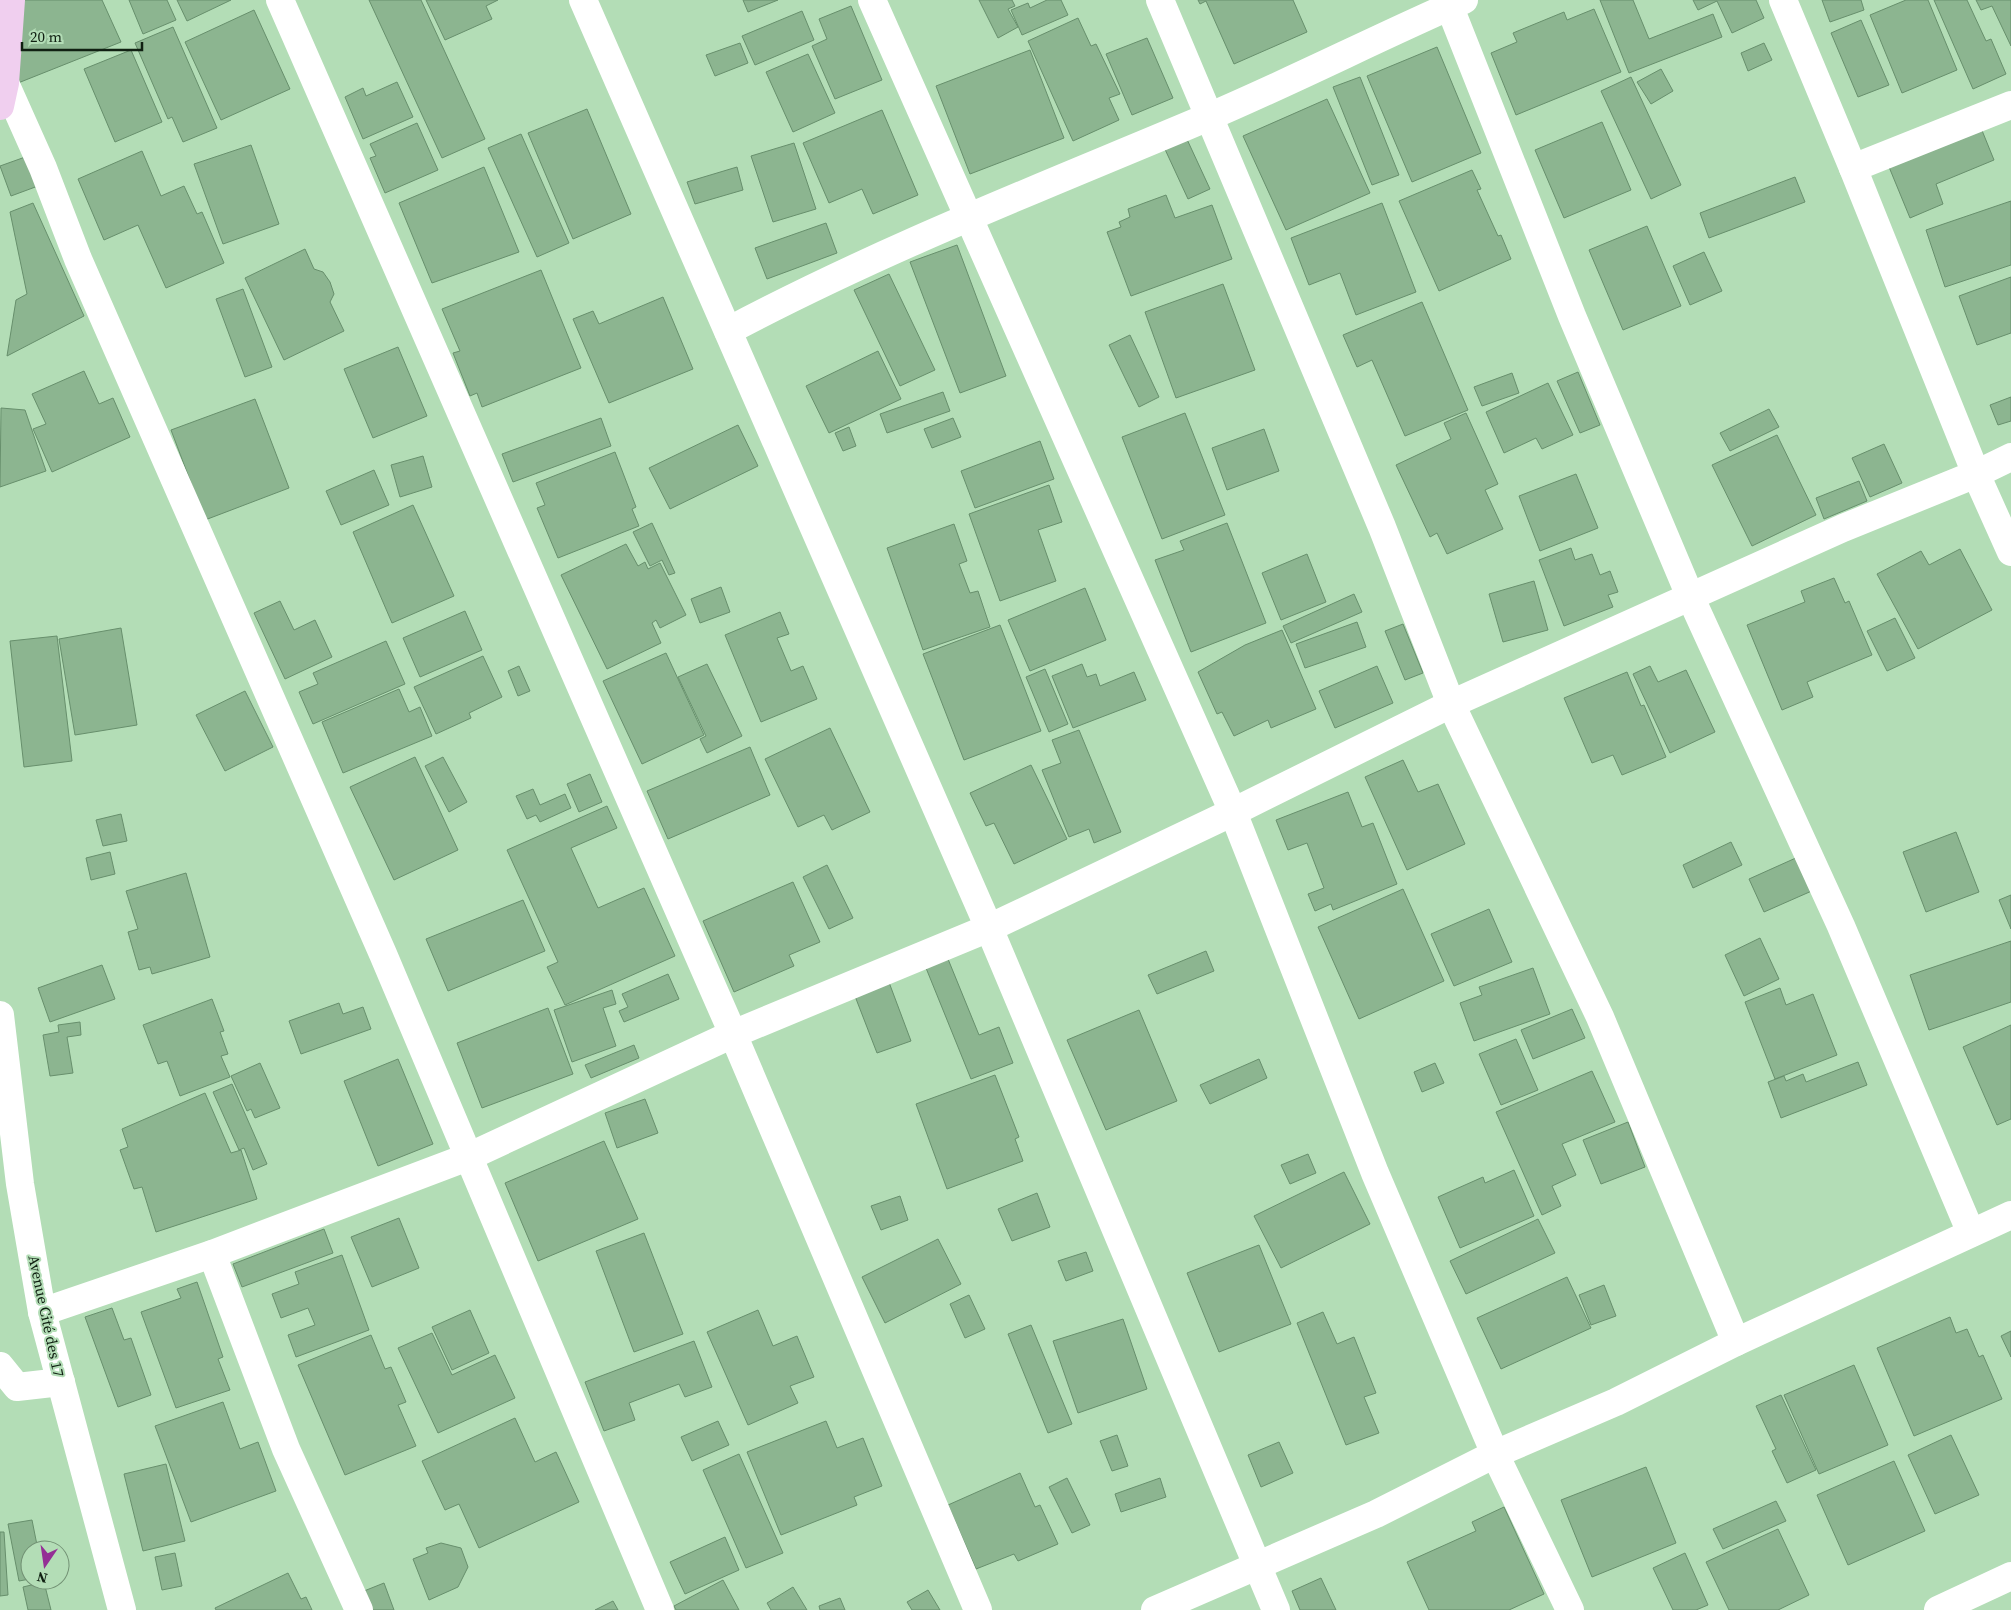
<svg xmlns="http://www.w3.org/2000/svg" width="2011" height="1610" font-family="'Source Serif 4',serif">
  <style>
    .building { fill: #8cb590; stroke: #678f6c }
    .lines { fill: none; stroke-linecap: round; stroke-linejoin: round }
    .minor { stroke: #fff; stroke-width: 28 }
    .major { stroke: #f0cfef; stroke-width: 28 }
    .labels { text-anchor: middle; stroke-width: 4; stroke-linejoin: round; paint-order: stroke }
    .street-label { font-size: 15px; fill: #102012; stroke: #b3ddb6 }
  </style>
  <rect width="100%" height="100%" fill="#b3ddb6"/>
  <!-- building -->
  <g class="building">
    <polygon points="20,0 102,0 121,42 13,85"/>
    <polygon points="129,0 167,0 176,20 143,34"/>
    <polygon points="177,0 231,0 187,21"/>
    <polygon points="369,0 421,0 485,139 442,158"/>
    <polygon points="426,0 498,0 486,6 492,19 445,40"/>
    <polygon points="743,0 778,0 748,12"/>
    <polygon points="979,0 1012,0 1015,6 1008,9 1018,27 998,38"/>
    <polygon points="1047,0 1061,0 1068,15 1022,35 1011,10 1028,3 1030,8"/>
    <polygon points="1198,0 1293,0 1307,32 1234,64 1206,1 1200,4"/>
    <polygon points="1600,0 1633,0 1649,39 1713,14 1722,37 1629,73"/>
    <polygon points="1693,0 1756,0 1764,18 1732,33 1717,1 1698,10"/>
    <polygon points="1822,0 1861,0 1864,10 1830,22"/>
    <polygon points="1906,0 1928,0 1957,70 1902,93 1870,15"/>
    <polygon points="1934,0 1967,0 1986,41 1991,39 2006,74 1973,89"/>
    <polygon points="1976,0 2011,0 2011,46 1992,6 1981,10"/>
    <polygon points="851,6 882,80 835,99 812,46 827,39 819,19"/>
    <polygon points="1594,9 1621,72 1516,115 1491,53 1517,42 1513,33 1564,12 1567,20"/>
    <polygon points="254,10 290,89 221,120 185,42"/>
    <polygon points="802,11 814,40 755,65 742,36"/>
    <polygon points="1078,18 1091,46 1096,44 1120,94 1109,98 1119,120 1073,141 1028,41"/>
    <polygon points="1861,20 1889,85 1858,97 1831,33"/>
    <polygon points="173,27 217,128 183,142 172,117 168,119 135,43"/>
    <polygon points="1147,38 1173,98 1132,115 1106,54"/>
    <polygon points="740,43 748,63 715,76 706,55"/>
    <polygon points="1764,43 1772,60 1748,71 1741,53"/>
    <polygon points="1437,47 1481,153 1412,182 1367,76"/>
    <polygon points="131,50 162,122 115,142 84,69"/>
    <polygon points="1030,50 1064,138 970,174 936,86"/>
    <polygon points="808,54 835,113 793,132 766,72"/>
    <polygon points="1661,69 1673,91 1651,104 1637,82"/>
    <polygon points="1360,77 1399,175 1372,185 1333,87"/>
    <polygon points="1631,77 1681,185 1651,199 1601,91"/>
    <polygon points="397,82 413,117 363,139 345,97 363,88 366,96"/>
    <polygon points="1327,99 1370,193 1286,230 1243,136"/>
    <polygon points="587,109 631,214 573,239 528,133"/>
    <polygon points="882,110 918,195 873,214 862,189 829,203 803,143"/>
    <polygon points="1602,122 1631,190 1564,218 1535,150"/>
    <polygon points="417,123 438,170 385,193 370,158 376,156 370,144"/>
    <polygon points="1981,128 1994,160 1936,184 1943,204 1910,218 1889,167"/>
    <polygon points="521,134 569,243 537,257 488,148"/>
    <polygon points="1185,135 1210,189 1188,199 1163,145"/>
    <polygon points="794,143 816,209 773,222 751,156"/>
    <polygon points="251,145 279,224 223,244 194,164"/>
    <polygon points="142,151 161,196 184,186 197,214 202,212 224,263 166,288 138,225 104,240 78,179"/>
    <polygon points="28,156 38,186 11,196 0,166"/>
    <polygon points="484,167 519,252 432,283 399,203"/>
    <polygon points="737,167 743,190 695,204 687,182"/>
    <polygon points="1472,170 1481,189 1477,190 1498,236 1501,235 1511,259 1439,291 1399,201"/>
    <polygon points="1795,177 1805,202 1709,238 1700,213"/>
    <polygon points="1166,195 1175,218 1212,205 1232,259 1131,296 1107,232 1121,227 1119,222 1130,217 1128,209"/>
    <polygon points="2011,201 2011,265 1945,287 1926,230"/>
    <polygon points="33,203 84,316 7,356 16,300 27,294 10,212"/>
    <polygon points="1382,203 1416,292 1356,315 1340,273 1309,285 1291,238"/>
    <polygon points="826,223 837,253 767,279 755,248"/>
    <polygon points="1647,226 1681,306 1623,330 1589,250"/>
    <polygon points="957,245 1006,376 960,393 910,262"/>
    <polygon points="305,249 314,269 323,272 330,282 334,294 330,302 344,331 284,360 245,278"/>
    <polygon points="1704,252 1722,291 1690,305 1673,266"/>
    <polygon points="541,270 581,368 482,407 477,393 470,396 453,353 460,351 442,309"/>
    <polygon points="889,274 935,370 900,386 854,290"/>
    <polygon points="2011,277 2011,333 1977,345 1959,296"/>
    <polygon points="1223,284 1255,370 1176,398 1145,312"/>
    <polygon points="243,289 272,367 245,377 216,299"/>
    <polygon points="663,297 693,369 609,403 573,319 593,311 599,324"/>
    <polygon points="1422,302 1468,410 1405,436 1372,360 1357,367 1343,335"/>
    <polygon points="1130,335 1159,397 1139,407 1109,345"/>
    <polygon points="398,347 427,416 373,438 344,369"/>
    <polygon points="878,351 901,399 829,433 806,386"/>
    <polygon points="84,371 99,404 113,398 130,437 52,472 33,429 46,424 32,394"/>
    <polygon points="1578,372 1600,425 1580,433 1557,381"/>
    <polygon points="1512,373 1519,393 1482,406 1474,387"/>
    <polygon points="1548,383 1573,435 1542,449 1536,438 1504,453 1486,412"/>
    <polygon points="943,392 950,411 887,433 880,414"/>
    <polygon points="2011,397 2011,421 1998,425 1990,405"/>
    <polygon points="255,399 289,488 205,520 171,430"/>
    <polygon points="1,408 25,410 46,471 0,487"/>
    <polygon points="1769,409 1779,427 1730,451 1720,433"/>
    <polygon points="1185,413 1225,515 1162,539 1122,437"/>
    <polygon points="1466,413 1498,484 1485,490 1503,529 1447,554 1437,533 1430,537 1396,465 1451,439 1444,423"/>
    <polygon points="601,418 611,446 513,482 502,454"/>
    <polygon points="953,418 961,437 932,448 924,429"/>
    <polygon points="738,425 758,466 670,509 649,468"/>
    <polygon points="849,427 856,446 843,451 835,433"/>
    <polygon points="1264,429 1279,471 1227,490 1212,448"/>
    <polygon points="1777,435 1816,515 1752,546 1712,465"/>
    <polygon points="1040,441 1054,479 975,508 961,471"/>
    <polygon points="1884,444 1902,483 1870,497 1852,458"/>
    <polygon points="615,452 636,507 632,509 639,526 558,558 537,508 545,505 536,483"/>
    <polygon points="423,456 432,487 400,497 391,465"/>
    <polygon points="374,470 389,505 341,525 326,491"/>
    <polygon points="1576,474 1598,528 1540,551 1519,496"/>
    <polygon points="1859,481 1867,501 1824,519 1816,498"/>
    <polygon points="1049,485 1062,522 1038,530 1056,581 1000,601 969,514"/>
    <polygon points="413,505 454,596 392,623 353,532"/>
    <polygon points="652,523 675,573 669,575 662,560 650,566 633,532"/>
    <polygon points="1227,523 1266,623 1191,652 1155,560 1184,550 1180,541"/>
    <polygon points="954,524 967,561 959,564 970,593 978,591 990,627 923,650 887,548"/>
    <polygon points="626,544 638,566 645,562 648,569 660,563 686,615 660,628 656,620 652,623 661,643 607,669 561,575"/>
    <polygon points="1571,548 1575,560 1592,554 1600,575 1610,571 1618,592 1608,595 1613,607 1564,626 1539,560"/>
    <polygon points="1960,549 1992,610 1918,649 1877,574 1921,551 1929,565"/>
    <polygon points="1307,554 1326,602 1281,620 1262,573"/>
    <polygon points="1834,578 1845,603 1849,601 1872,655 1807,682 1813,697 1782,710 1747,625 1805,602 1801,591"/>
    <polygon points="1534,581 1548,630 1503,642 1489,594"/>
    <polygon points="721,587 730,612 700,623 691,599"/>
    <polygon points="1085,588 1106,640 1030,671 1008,620"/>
    <polygon points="1354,594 1362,612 1291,643 1283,626"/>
    <polygon points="280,601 294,630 315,620 332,657 285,679 254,613"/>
    <polygon points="465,611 482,650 420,677 403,638"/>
    <polygon points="780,612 789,634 777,638 791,671 803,666 817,699 761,722 725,635"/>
    <polygon points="1895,618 1915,658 1887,671 1867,631"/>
    <polygon points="1357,622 1366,647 1305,668 1296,644"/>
    <polygon points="1403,624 1423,673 1405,680 1385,631"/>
    <polygon points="1000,625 1041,731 964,760 923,654"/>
    <polygon points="121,628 137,725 75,735 59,639"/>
    <polygon points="1282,630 1316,709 1271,728 1268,720 1234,736 1222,712 1217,714 1198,672 1245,645"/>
    <polygon points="57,636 72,761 24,767 10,641"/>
    <polygon points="386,641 405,684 313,724 299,692 318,684 313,673"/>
    <polygon points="666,653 704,735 642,764 603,681"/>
    <polygon points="483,656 502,697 469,713 471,718 436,734 414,687"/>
    <polygon points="707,664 742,736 707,753 700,739 706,736 678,677"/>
    <polygon points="1082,664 1087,677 1096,674 1100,686 1134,672 1146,700 1073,728 1052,676"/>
    <polygon points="519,666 530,691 518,696 508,671"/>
    <polygon points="1377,666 1393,703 1335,728 1319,691"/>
    <polygon points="1650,666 1658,682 1686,670 1715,732 1670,753 1633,674"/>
    <polygon points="1045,669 1068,724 1049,732 1026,677"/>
    <polygon points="1627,672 1641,706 1644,705 1666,757 1622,775 1613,755 1592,763 1564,698"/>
    <polygon points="399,689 409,712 420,707 432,736 343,773 322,722"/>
    <polygon points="245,691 273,747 225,771 196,715"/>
    <polygon points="830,728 870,812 832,830 824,815 798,827 765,759"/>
    <polygon points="1079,730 1121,832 1094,843 1089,829 1069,837 1042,770 1061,763 1052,740"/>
    <polygon points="750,747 770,795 668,839 647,791"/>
    <polygon points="415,757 458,850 394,880 350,787"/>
    <polygon points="443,757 467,802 449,812 425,766"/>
    <polygon points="1403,760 1418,792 1438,784 1465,844 1407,870 1365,777"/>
    <polygon points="1031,765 1067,839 1014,864 994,823 986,826 970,793"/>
    <polygon points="590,774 602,802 579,812 567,784"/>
    <polygon points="533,789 540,805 565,794 571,808 540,822 536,815 527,819 516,796"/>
    <polygon points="1348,792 1362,827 1373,823 1397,884 1333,910 1331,904 1315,911 1308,894 1324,888 1307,843 1288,850 1276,820"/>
    <polygon points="607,806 617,828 571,848 598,908 644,888 675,956 565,1005 547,967 558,962 507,850"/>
    <polygon points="121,814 127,841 103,846 96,820"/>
    <polygon points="1956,832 1979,892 1926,912 1903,852"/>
    <polygon points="1731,842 1742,865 1693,888 1683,865"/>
    <polygon points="110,852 115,874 91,880 86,858"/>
    <polygon points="1798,857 1814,890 1764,912 1749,879"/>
    <polygon points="827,865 853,918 829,929 803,877"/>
    <polygon points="186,873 210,957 152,974 150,967 139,970 128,932 138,929 126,891"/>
    <polygon points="793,882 820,942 789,955 794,966 734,992 703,921"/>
    <polygon points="1403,889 1444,981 1359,1019 1318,927"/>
    <polygon points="2011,895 2011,929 1999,900"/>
    <polygon points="523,900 545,951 448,991 426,939"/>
    <polygon points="1489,909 1512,962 1454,986 1431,934"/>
    <polygon points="1760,938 1779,979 1744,996 1725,955"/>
    <polygon points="2011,941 2011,1002 1929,1030 1910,975"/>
    <polygon points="1206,951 1214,971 1157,994 1148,975"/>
    <polygon points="948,959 979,1035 999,1027 1013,1063 971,1079 926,968"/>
    <polygon points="102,965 115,999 50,1022 38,988"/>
    <polygon points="1533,968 1550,1014 1474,1041 1460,1003 1482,995 1479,987"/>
    <polygon points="668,974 679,999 624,1022 619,1011 628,1007 622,994"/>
    <polygon points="887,977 911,1041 877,1053 853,991"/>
    <polygon points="1780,988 1786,1005 1813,994 1837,1055 1775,1079 1745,1002"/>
    <polygon points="612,990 616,1004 603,1008 616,1046 572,1062 554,1010"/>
    <polygon points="212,999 224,1031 220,1032 228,1054 221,1056 230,1077 180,1096 167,1061 158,1064 143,1025"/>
    <polygon points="339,1003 343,1014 363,1007 371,1029 301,1054 289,1021"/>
    <polygon points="548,1008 573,1074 482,1108 457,1043"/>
    <polygon points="1572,1009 1585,1038 1533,1059 1521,1030"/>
    <polygon points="1139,1010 1177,1101 1106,1130 1067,1040"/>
    <polygon points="80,1022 81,1035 67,1037 73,1073 50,1076 43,1035 59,1032 58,1025"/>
    <polygon points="2011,1025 2011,1119 1997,1125 1963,1047"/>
    <polygon points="1516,1039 1538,1090 1501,1105 1479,1054"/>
    <polygon points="634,1045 639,1058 591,1078 585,1065"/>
    <polygon points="398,1059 433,1144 378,1166 344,1081"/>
    <polygon points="1259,1059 1267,1078 1210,1104 1200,1085"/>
    <polygon points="1858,1062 1867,1085 1781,1118 1768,1082 1784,1076 1786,1081 1803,1074 1806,1082"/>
    <polygon points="260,1063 280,1108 255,1118 251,1109 247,1111 231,1076"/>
    <polygon points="1435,1063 1444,1083 1422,1092 1414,1072"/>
    <polygon points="1592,1071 1615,1122 1562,1144 1576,1175 1552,1186 1561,1206 1542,1215 1496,1112"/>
    <polygon points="995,1075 1019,1137 1015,1139 1023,1161 947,1189 916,1104"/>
    <polygon points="232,1084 267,1164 253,1170 244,1148 239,1150 213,1092"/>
    <polygon points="205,1093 231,1153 241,1150 257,1199 156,1232 142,1187 134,1189 120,1150 128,1147 122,1129"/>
    <polygon points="645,1099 658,1133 617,1148 605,1113"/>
    <polygon points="1628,1122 1645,1167 1601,1184 1583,1140"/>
    <polygon points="604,1141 638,1219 538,1261 505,1183"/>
    <polygon points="1308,1154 1316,1173 1290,1184 1281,1165"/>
    <polygon points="1514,1170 1534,1216 1460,1248 1438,1197 1483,1177 1485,1183"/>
    <polygon points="1344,1172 1370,1224 1281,1268 1254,1216"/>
    <polygon points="1037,1193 1050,1227 1012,1241 998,1209"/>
    <polygon points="900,1196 908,1220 881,1230 871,1206"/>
    <polygon points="399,1218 419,1268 372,1287 351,1237"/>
    <polygon points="1538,1219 1555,1253 1466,1294 1450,1261"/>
    <polygon points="324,1229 333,1253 242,1287 233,1264"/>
    <polygon points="644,1233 683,1334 634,1352 596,1251"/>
    <polygon points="938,1239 961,1284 885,1323 862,1277"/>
    <polygon points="1259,1245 1291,1324 1219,1352 1187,1273"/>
    <polygon points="1086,1252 1093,1271 1066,1281 1058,1261"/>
    <polygon points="342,1255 369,1330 296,1357 288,1335 315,1325 308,1308 281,1318 272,1294 299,1284 295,1272"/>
    <polygon points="1567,1277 1591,1328 1501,1369 1477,1318"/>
    <polygon points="197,1282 223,1357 218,1359 230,1390 176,1408 141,1312 181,1298 177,1289"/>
    <polygon points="1604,1285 1616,1316 1591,1325 1579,1295"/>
    <polygon points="969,1295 985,1329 965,1338 950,1304"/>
    <polygon points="112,1308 124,1340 131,1338 151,1395 118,1407 85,1317"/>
    <polygon points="470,1310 489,1353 452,1370 432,1327"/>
    <polygon points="758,1310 773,1346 797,1336 814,1377 790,1386 798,1403 748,1425 707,1332"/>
    <polygon points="1323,1312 1337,1344 1354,1337 1376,1393 1364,1397 1379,1433 1346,1445 1297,1323"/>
    <polygon points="1950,1317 1956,1333 1967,1329 1979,1357 1983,1355 2002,1399 1914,1436 1877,1348"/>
    <polygon points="1123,1319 1147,1389 1078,1413 1053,1341"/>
    <polygon points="1031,1325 1072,1424 1048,1433 1008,1334"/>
    <polygon points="2011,1331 2011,1357 2001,1336"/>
    <polygon points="432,1333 452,1375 495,1355 515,1398 438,1433 398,1348"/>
    <polygon points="371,1335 385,1369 391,1367 406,1402 398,1405 416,1446 345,1475 298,1365"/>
    <polygon points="694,1341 712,1387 685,1397 679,1384 629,1403 635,1420 604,1431 585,1382"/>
    <polygon points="1854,1365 1888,1445 1819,1474 1784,1395"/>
    <polygon points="1781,1395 1816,1470 1787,1483 1772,1451 1776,1449 1756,1406"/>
    <polygon points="223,1402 240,1449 258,1442 276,1491 191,1522 155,1426"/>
    <polygon points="515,1418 535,1462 556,1452 579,1502 479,1548 459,1504 445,1510 422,1461"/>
    <polygon points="718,1421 729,1445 692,1461 681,1437"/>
    <polygon points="826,1421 837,1448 863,1438 882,1486 854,1497 857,1505 781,1535 747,1452"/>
    <polygon points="1117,1435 1128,1466 1112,1471 1100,1441"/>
    <polygon points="1951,1435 1979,1495 1935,1514 1908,1455"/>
    <polygon points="1279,1442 1293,1473 1261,1487 1248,1455"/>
    <polygon points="739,1454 783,1553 746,1568 703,1470"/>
    <polygon points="1894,1461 1925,1531 1848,1565 1817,1495"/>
    <polygon points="166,1464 185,1541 143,1551 124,1474"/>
    <polygon points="1646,1467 1676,1543 1592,1577 1561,1500"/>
    <polygon points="1020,1473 1035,1507 1040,1505 1058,1544 1018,1561 1014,1554 976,1569 948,1505"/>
    <polygon points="1067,1478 1090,1525 1072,1533 1049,1487"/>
    <polygon points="1160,1478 1166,1497 1121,1512 1115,1494"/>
    <polygon points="1776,1501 1786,1521 1723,1549 1713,1529"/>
    <polygon points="1504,1507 1544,1594 1509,1610 1429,1610 1407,1562 1476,1531 1472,1522"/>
    <polygon points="32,1520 38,1550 30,1550 30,1579 19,1581 8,1524"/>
    <polygon points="1778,1529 1809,1595 1778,1610 1729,1610 1706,1562"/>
    <polygon points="0,1532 4,1532 8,1595 0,1596"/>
    <polygon points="725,1537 739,1570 685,1594 670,1562"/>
    <polygon points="441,1543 461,1548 468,1567 458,1587 429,1600 413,1559 428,1553 426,1548"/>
    <polygon points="175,1553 182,1586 162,1590 155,1557"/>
    <polygon points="1685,1553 1708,1605 1696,1610 1673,1610 1653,1568"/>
    <polygon points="288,1573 301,1599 306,1597 312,1610 216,1610 215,1608"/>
    <polygon points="1321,1578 1336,1610 1300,1610 1292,1591"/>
    <polygon points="723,1580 739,1610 676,1610 674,1606"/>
    <polygon points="44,1582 51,1610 28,1610 23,1587"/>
    <polygon points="384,1583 394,1610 371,1610 364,1591"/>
    <polygon points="793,1587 807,1610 771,1610 767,1603"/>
    <polygon points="928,1590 940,1610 912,1610 907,1602"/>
    <polygon points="840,1598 845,1610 820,1610 819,1606"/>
    <polygon points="613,1601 618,1610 595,1610"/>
  </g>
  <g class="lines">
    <!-- minor -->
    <g class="minor">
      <polyline points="280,0 733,1034 978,1610"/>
      <polyline points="583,0 989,928 1276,1610"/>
      <polyline points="872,0 1233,812 1375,1173 1495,1454 1570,1610"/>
      <polyline points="1160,0 1382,527 1451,704 1600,1017 1736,1342"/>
      <polyline points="1447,0 1572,316 1690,596 1841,926 1971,1233"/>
      <polyline points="1783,0 1853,168 1976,474 2011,552"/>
      <polyline points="5,83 43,168 78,259 383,954 660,1610"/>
      <polyline points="1853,168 2011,105"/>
      <path d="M728,331c154,-82 317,-145 478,-213 87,-37 171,-80 258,-118"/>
      <polyline points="0,1015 20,1184 42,1312 122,1610"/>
      <polyline points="212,1254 286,1449 359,1610"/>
      <polyline points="42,1312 212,1254 468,1157 733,1034 989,928 1233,812 1451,704 1843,528 1976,474 2011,457"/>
      <polyline points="0,1366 17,1387 61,1382"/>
      <polyline points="1155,1610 1376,1514 1495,1454 1616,1402 1736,1342 2011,1215"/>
      <polyline points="1938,1610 2011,1576"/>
    </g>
    <!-- major -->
    <polyline class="major" points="0,106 5,83 11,0"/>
  </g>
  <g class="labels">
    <!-- street labels -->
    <g class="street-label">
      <text transform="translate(46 1316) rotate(78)" y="5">Avenue Cité des 17</text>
    </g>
  </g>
  <!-- north arrow -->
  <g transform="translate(45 1565) rotate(193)"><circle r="24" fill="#b3ddb6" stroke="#729174"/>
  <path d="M0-4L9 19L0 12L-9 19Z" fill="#942f95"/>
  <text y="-8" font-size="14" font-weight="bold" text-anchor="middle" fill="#102012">N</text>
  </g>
  <!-- scale -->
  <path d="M22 42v8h120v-8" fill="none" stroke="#102012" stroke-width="2.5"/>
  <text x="30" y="42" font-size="15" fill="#102012" stroke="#b3ddb6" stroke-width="4" paint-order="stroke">20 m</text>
</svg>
